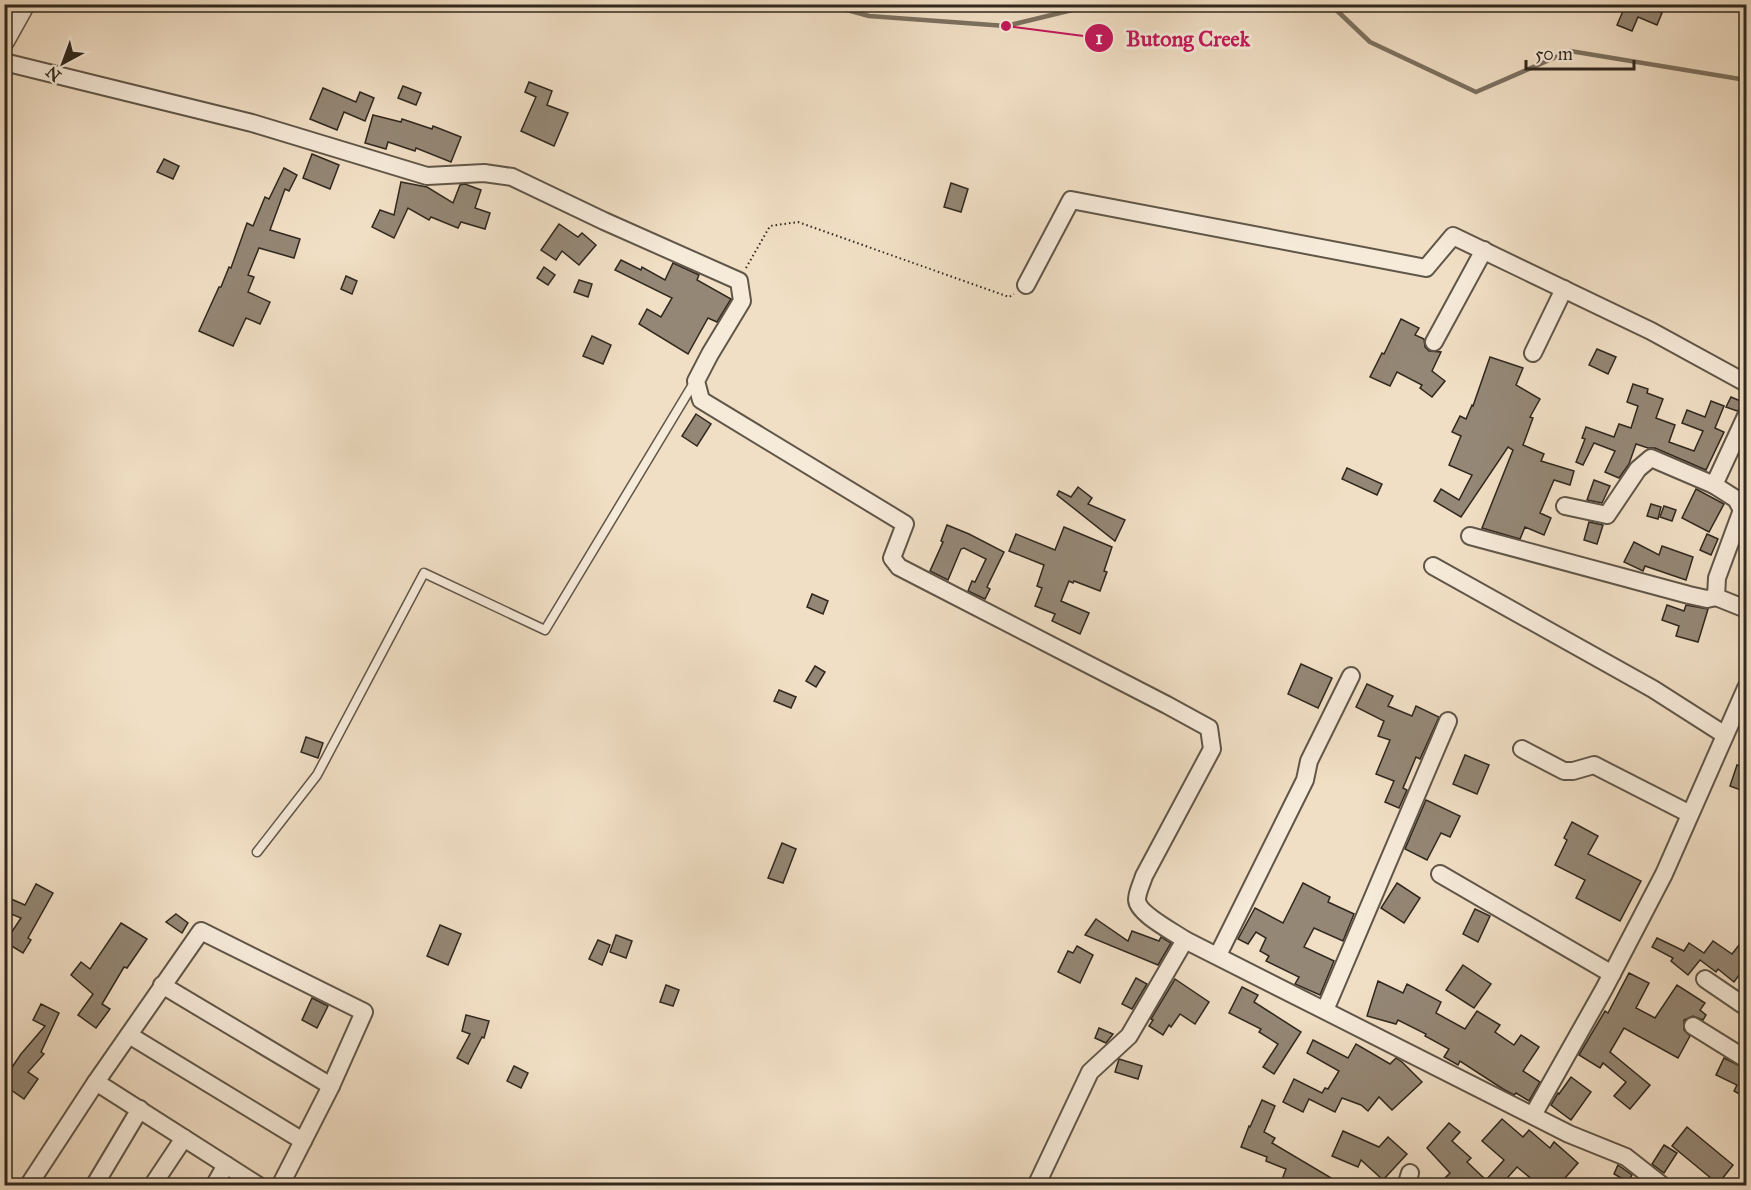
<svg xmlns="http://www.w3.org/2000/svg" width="1751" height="1190" font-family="'IM FELL Great Primer',serif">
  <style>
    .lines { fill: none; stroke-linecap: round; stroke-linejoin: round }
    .stream { stroke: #7c7160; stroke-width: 4.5 }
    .building { fill: #948775; stroke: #30281e; stroke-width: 1.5 }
    .service-casing { stroke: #605648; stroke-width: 11 }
    .minor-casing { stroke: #605648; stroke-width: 20 }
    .tertiary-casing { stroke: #605648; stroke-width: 24 }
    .path { stroke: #30281e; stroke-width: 2; stroke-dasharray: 1.5 3; stroke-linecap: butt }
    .service { stroke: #f6ead9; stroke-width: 8 }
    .minor { stroke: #f6ead9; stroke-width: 16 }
    .tertiary { stroke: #f6ead9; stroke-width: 21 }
    .leader { fill: none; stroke: #c2185b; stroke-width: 2 }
    .callout-dot { fill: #c2185b; stroke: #f6ead9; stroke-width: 2 }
    .mark-label { font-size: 18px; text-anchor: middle; font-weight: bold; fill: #fff }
    .callout-label { font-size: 22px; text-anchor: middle; font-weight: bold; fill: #c2185b; stroke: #f6ead9; stroke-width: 6; stroke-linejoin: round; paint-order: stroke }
  </style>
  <rect width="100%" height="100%" fill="#f1dfc5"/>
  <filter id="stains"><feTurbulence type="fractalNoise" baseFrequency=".00333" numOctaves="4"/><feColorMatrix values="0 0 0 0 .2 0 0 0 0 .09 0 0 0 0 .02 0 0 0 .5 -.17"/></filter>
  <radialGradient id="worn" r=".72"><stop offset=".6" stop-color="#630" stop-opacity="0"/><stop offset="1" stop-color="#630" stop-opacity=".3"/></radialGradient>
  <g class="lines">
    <!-- stream -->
    <g class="stream">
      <polyline points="825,4 869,16 1006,26 1097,4"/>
      <polyline points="1330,4 1370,42 1476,92 1570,51 1746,80"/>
    </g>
  </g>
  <!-- building -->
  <g class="building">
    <polygon points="1626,4 1641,4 1662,13 1657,25 1638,17 1632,31 1617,25"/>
    <polygon points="529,82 552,91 547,105 568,113 554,146 521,131 536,97 525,92"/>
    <polygon points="403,86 421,93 416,105 398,98"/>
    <polygon points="323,88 356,102 360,92 374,98 365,121 344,112 337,130 310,119"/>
    <polygon points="373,115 401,122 402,119 432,129 433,126 461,137 451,162 416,148 415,151 388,142 386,149 365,143"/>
    <polygon points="312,154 339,165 330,189 303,178"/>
    <polygon points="164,159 179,166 173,179 157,172"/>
    <polygon points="284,168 297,175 289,191 285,189 270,230 300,239 294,258 259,248 248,275 254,277 248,292 270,302 260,324 246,318 233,346 199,331 219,287 221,287 229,267 231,268 247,223 253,226 265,197 269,199"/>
    <polygon points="401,182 427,187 453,203 460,185 465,184 481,190 475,208 490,213 485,229 461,222 458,228 431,217 429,220 408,208 394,238 372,227 380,210 394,215"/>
    <polygon points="951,183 968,189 961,212 944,207"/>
    <polygon points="559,224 578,237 582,233 596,245 579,265 562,251 556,260 541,250"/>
    <polygon points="621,260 641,270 642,267 665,280 673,263 699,275 697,280 731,299 717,322 708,318 688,354 639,324 647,309 661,317 672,298 615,270"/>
    <polygon points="544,267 555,275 548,285 537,278"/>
    <polygon points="346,276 357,281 352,294 341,289"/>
    <polygon points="579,280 592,284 588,297 574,292"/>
    <polygon points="1401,319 1419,328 1415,335 1424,339 1425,347 1429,351 1441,352 1432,371 1445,381 1432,397 1420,388 1422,385 1397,372 1390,386 1370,377 1382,353 1384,354"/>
    <polygon points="592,336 611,345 603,364 583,356"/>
    <polygon points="1597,349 1616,357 1608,374 1589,365"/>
    <polygon points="1490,357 1523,368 1516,385 1540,399 1530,417 1533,418 1523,445 1544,454 1541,461 1574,471 1570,485 1554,480 1540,513 1551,518 1544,535 1525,527 1520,539 1482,528 1513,450 1508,447 1461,517 1434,501 1441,489 1459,500 1472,475 1449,465 1461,436 1452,432 1460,416 1466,419 1472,405 1473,406"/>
    <polygon points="1633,384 1648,389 1647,393 1663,399 1656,418 1675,425 1669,442 1694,451 1703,431 1682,423 1687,410 1705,417 1711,401 1724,406 1715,428 1724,432 1706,470 1655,448 1648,448 1636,444 1629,464 1619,478 1605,472 1615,451 1594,443 1583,465 1576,462 1585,439 1582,438 1586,427 1614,437 1619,424 1631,428 1638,406 1627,402"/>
    <polygon points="1731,397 1745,403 1744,406 1737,411 1726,407"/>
    <polygon points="696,414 711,424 697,446 682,436"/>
    <polygon points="1347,468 1382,484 1377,495 1342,479"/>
    <polygon points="1594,480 1610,486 1602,503 1587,500"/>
    <polygon points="1078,487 1092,498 1088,504 1125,520 1115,541 1057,495 1059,491 1071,497"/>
    <polygon points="1696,489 1724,504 1709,532 1682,518"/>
    <polygon points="1651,504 1661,507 1658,519 1647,516"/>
    <polygon points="1664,506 1676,510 1672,521 1660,517"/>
    <polygon points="1589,522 1603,525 1597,544 1584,540"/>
    <polygon points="947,525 969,534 1004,552 987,587 990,589 985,599 968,591 972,581 975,582 986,559 964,548 961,549 948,580 930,571 943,542 941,541"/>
    <polygon points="1064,527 1112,547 1104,571 1107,572 1100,591 1074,581 1073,583 1069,581 1061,601 1089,613 1080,634 1052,621 1055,614 1035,606 1042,588 1037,586 1044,565 1009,551 1016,534 1055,550"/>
    <polygon points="1707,534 1718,539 1711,555 1700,550"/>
    <polygon points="1634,542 1659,555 1662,546 1693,557 1686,580 1645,566 1643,571 1624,562"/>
    <polygon points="812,594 828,601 823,614 807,607"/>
    <polygon points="1667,605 1684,611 1686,605 1708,609 1698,642 1676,636 1679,626 1662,620"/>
    <polygon points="1301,664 1332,678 1318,708 1288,694"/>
    <polygon points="815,666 825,672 816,687 806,681"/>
    <polygon points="1367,684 1393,696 1388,706 1412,716 1416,706 1439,717 1420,759 1416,757 1403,788 1407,790 1399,808 1385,802 1394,781 1376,774 1390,740 1378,736 1384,721 1356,707"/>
    <polygon points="779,690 796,697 791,708 774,701"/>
    <polygon points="306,737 323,743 318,758 301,752"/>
    <polygon points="1465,755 1489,765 1477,794 1453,784"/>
    <polygon points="1737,765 1746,768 1746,792 1730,786"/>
    <polygon points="1426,800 1460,816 1450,837 1441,833 1427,860 1405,849"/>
    <polygon points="1572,822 1598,836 1588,854 1641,881 1620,921 1576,898 1585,880 1555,865 1567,840 1564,838"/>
    <polygon points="782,843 796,849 783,883 768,878"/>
    <polygon points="1303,883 1330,897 1328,902 1354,914 1343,941 1314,928 1304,947 1334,961 1320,995 1295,984 1299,977 1266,961 1269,956 1260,951 1266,938 1256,932 1248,944 1238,939 1255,908 1283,923"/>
    <polygon points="1397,883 1420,898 1404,923 1381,908"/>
    <polygon points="36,884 53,893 28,938 31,940 23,953 5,942 21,918 4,911 4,896 25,905"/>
    <polygon points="1475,909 1490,916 1478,942 1463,934"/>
    <polygon points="176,914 188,923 182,933 166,922"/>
    <polygon points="1096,919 1128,941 1132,931 1159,941 1161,937 1171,943 1158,965 1085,935"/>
    <polygon points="121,923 147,939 127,968 124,967 102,1004 110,1009 96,1028 78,1015 93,994 71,975 81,962 90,969"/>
    <polygon points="440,925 461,934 448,965 427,956"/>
    <polygon points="616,935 632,941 626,958 610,952"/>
    <polygon points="1657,938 1684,951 1689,943 1704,953 1713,941 1732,954 1739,945 1746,950 1746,966 1734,982 1718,969 1716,972 1700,960 1688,975 1671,961 1673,958 1652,947"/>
    <polygon points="598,940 610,945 602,965 589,959"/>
    <polygon points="1077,946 1093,955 1080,983 1058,972 1068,951 1073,953"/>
    <polygon points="1463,965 1491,984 1474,1008 1446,990"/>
    <polygon points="1629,973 1649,983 1636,1008 1655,1018 1677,985 1705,1003 1700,1010 1706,1015 1703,1020 1693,1016 1684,1020 1684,1030 1690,1036 1678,1058 1624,1028 1610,1052 1650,1085 1630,1109 1614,1096 1626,1082 1603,1063 1600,1068 1579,1055 1605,1011 1608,1013"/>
    <polygon points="1136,978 1147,984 1132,1009 1122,1004"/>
    <polygon points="1175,979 1209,1002 1195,1024 1180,1014 1171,1027 1169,1025 1163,1035 1149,1026 1153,1020 1151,1019"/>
    <polygon points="1378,981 1403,993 1407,984 1441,1002 1436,1013 1465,1029 1477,1011 1500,1025 1495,1032 1514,1045 1521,1035 1539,1047 1523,1071 1540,1082 1529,1101 1516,1093 1514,1095 1503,1089 1460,1061 1458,1065 1444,1057 1449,1049 1425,1036 1426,1034 1398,1020 1396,1024 1367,1016"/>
    <polygon points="666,985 679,990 673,1006 660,1002"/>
    <polygon points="1242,987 1258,995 1254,1002 1301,1032 1274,1074 1263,1067 1278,1044 1259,1032 1261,1029 1229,1013"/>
    <polygon points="312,998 328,1006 317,1028 302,1020"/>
    <polygon points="41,1004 59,1013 41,1052 44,1054 28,1072 38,1079 24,1099 4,1085 4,1079 21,1054 45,1026 33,1020"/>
    <polygon points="466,1015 489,1021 484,1038 482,1037 468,1064 457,1058 470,1034 462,1031"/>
    <polygon points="1099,1028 1113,1034 1106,1043 1095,1038"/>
    <polygon points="1313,1040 1348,1058 1356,1044 1390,1064 1396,1058 1402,1062 1422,1082 1392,1110 1379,1097 1368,1111 1361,1105 1342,1098 1335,1112 1309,1099 1303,1112 1283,1102 1294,1079 1322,1093 1325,1088 1328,1089 1339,1071 1307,1053"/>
    <polygon points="1724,1058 1746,1069 1746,1098 1734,1091 1737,1085 1716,1075"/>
    <polygon points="1119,1059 1142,1066 1138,1079 1115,1072"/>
    <polygon points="514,1066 528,1073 521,1088 507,1081"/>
    <polygon points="1571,1077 1591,1092 1571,1120 1551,1105 1558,1093 1559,1094"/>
    <polygon points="1262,1100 1275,1106 1264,1132 1275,1138 1272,1143 1343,1185 1280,1185 1286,1169 1266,1161 1267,1157 1241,1147 1249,1126 1250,1127"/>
    <polygon points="1502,1119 1523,1137 1529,1130 1550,1148 1554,1142 1578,1163 1559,1185 1539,1185 1517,1167 1501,1185 1451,1185 1444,1179 1450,1173 1427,1148 1449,1123 1460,1132 1452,1141 1471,1158 1467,1162 1486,1180 1504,1160 1482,1141"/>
    <polygon points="1687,1127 1733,1165 1718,1184 1672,1146"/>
    <polygon points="1343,1131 1379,1147 1388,1137 1407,1154 1383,1180 1361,1160 1358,1167 1332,1156"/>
    <polygon points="1664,1145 1677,1153 1664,1173 1652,1164"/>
    <polygon points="1618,1165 1632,1175 1628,1182 1614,1174"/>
  </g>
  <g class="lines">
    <defs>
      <polyline id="service" points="257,852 317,775 424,573 545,630 695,381"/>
      <g id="minor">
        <path d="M4,62l248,61 175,53 57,-3 28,4 92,44 135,60 3,20 -32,53 -14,27 5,19 204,124 -13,34 7,9 268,138 42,23 3,21 -68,127c-2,7 -7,16 -7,24 1,14 37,32 48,40l384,194 57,23 37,29"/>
        <polyline points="1026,285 1071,200 1426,268 1453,236 1651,331 1746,383"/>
        <polyline points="1434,342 1484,250"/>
        <polyline points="1533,353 1564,289"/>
        <polyline points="1746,416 1714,485 1736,499 1742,510 1717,578 1716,597 1746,609"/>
        <polyline points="1565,506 1607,515 1638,469 1651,458 1714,485"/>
        <polyline points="1470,536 1689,595 1707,599 1716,597"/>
        <polyline points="1433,566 1653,689 1725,735"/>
        <polyline points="1522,749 1564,771 1573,771 1594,765 1690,814"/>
        <polyline points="1440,874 1612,974"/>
        <polyline points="1218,955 1305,780 1309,761 1351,676"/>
        <polyline points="1705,979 1746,1007"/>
        <polyline points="162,985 331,1086"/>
        <polyline points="1325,1010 1448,721"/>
        <polyline points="1693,1026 1746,1059"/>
        <polyline points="129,1035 303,1141"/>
        <polyline points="96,1082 259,1186"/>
        <polyline points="1533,1115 1604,989 1664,874 1746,688"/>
        <polyline points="28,1186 96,1082 201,931 364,1012 331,1086 280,1186"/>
        <polyline points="94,1186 140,1109"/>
        <polyline points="152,1186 184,1138"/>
        <polyline points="214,1186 226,1165"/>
        <polyline points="1036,1186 1090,1072 1129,1036 1185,940"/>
        <polyline points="1406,1186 1410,1173"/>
      </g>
      <polyline id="tertiary" points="4,40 24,4"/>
    </defs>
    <!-- service casing -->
    <use href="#service" class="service-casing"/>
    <!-- minor casing -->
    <use href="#minor" class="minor-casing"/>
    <!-- tertiary casing -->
    <use href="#tertiary" class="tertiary-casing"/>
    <!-- path -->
    <polyline class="path" points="746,268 770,226 798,222 1009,297 1014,294"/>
    <!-- service -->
    <use href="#service" class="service"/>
    <!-- minor -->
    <use href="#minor" class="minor"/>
    <!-- tertiary -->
    <use href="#tertiary" class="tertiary"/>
  </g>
  <!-- callouts -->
  <path class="leader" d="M1006 26L1099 38"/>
  <g class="callout-dot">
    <circle cx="1006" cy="26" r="6"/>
    <circle cx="1099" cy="38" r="15"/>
  </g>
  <g class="mark-label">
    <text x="1099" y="44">1</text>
  </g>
  <g class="callout-label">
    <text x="1188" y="46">Butong Creek</text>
  </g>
  <!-- margin -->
  <rect width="1751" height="1190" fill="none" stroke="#f1dfc5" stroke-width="24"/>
  <rect x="6" y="6" width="1739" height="1178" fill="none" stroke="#30281e" stroke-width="3"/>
  <rect x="12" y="12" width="1727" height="1166" fill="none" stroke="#30281e" stroke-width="1.5"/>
  <!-- north arrow -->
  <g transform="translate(63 63) rotate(221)" stroke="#f6ead9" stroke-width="4.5" paint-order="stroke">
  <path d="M0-4.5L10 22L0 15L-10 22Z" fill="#30281e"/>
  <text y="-9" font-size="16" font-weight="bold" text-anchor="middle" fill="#30281e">N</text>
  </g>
  <!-- scale -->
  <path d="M1526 60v9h108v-9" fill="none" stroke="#30281e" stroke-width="3"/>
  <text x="1535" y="60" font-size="18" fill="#30281e" stroke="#f6ead9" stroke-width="4.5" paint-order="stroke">50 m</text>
  <rect width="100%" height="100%" filter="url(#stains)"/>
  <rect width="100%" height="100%" fill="url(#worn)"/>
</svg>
